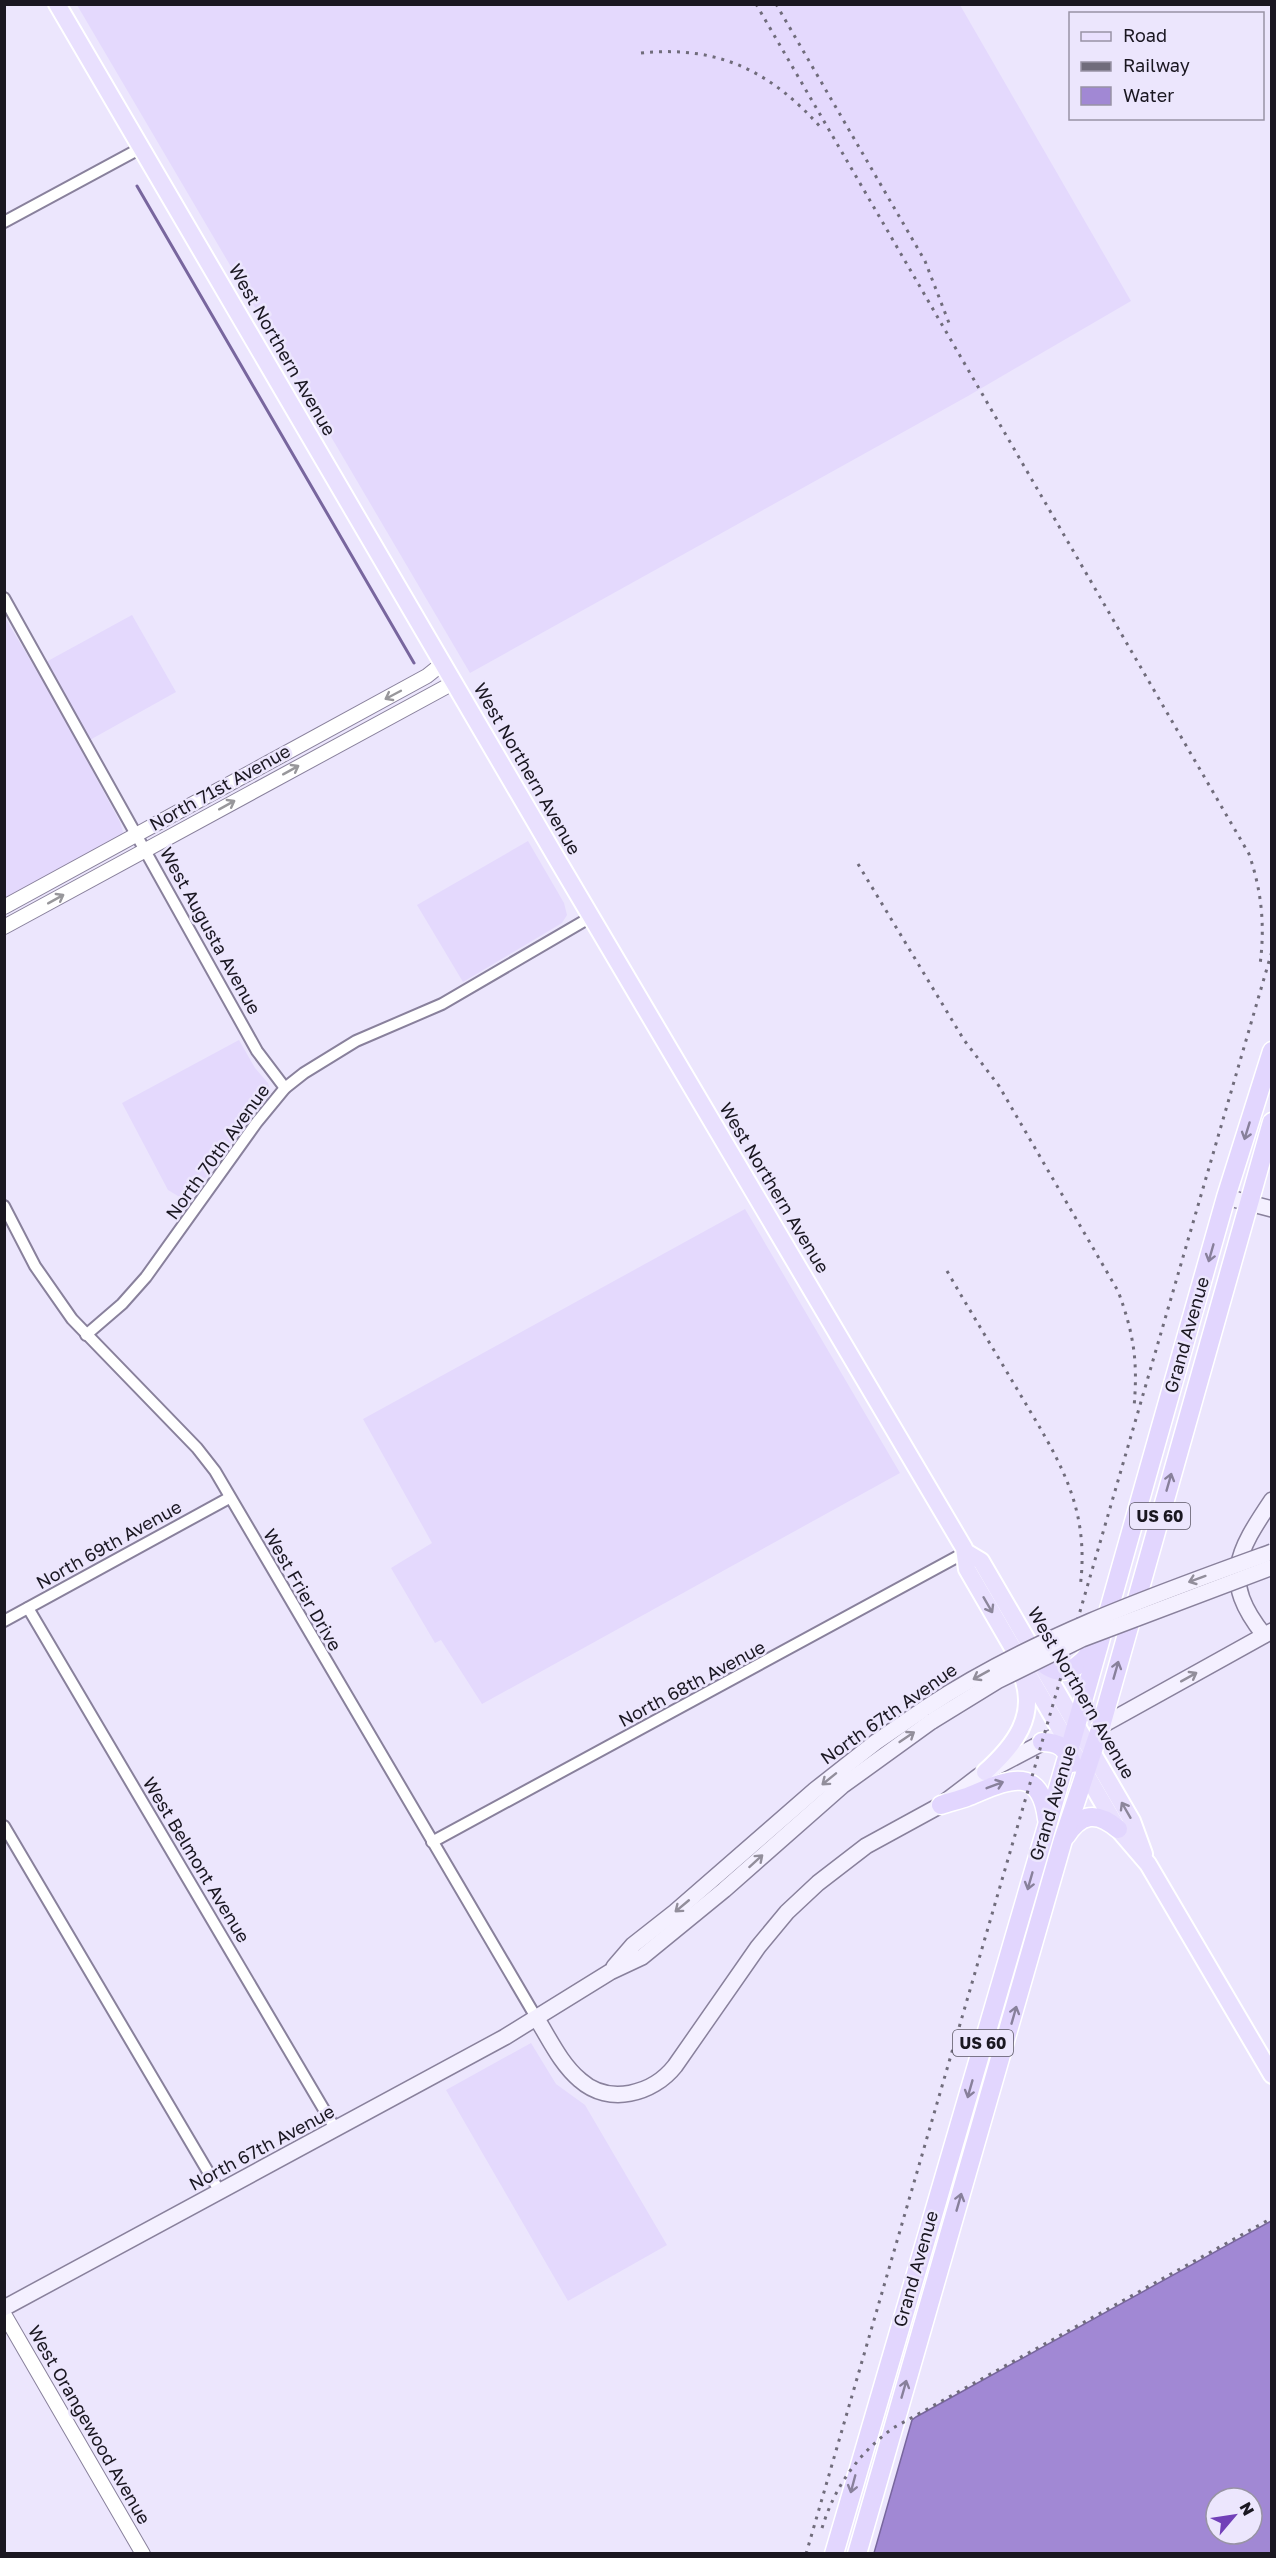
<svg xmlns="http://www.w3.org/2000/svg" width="1276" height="2558" font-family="'Golos Text',sans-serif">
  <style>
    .built { fill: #e4d9fd }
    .water { fill: #a188d4; stroke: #78669e; stroke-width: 1.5; fill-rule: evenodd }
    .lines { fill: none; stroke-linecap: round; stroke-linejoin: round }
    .stream { stroke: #78669e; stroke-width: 3 }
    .minor-casing { stroke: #89819c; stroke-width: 14 }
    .tertiary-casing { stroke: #89819c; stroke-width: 16 }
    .secondary-casing { stroke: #89819c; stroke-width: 18 }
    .primary-casing { stroke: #fff; stroke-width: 20 }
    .trunk-casing { stroke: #fff; stroke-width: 21 }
    .minor { stroke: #fff; stroke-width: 10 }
    .tertiary { stroke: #fff; stroke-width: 14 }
    .secondary { stroke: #f4f0ff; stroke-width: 15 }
    .primary { stroke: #e9e0fe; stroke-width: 16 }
    .trunk { stroke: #e2d6fe; stroke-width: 18 }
    .rail { stroke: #706c7b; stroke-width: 3; stroke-dasharray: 3 6; stroke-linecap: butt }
    .secondary-bridge-casing { stroke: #89819c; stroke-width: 18; stroke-linecap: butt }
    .secondary-bridge { stroke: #f4f0ff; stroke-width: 15 }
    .oneway { stroke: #98979b }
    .oneway2 { stroke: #88809b }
    .oneway3 { stroke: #928e9b }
    .oneway4 { stroke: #8c869b }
    .labels { text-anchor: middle; stroke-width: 5; stroke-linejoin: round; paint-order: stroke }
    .shield { fill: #ece6fd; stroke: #595563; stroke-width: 1.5 }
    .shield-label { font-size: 16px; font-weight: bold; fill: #1a1721 }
    .street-label { font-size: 18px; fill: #1a1721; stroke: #ece6fd }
  </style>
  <rect width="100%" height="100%" fill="#ece6fd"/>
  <!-- built -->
  <g class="built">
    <polygon points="77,5 960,5 1131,301 968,396 470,673"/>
    <polygon points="132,615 176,692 79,746 120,822 123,832 120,837 4,900 4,616 35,668"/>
    <polygon points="528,841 564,903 567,915 562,923 463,982 417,905"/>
    <polygon points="239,1040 255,1068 268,1083 270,1089 188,1202 168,1190 122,1103"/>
    <polygon points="745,1209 900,1473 482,1704 441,1640 435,1643 391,1568 432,1543 363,1419"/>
    <polygon points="531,2043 556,2084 585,2105 667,2245 568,2301 446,2090"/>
  </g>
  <!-- water -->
  <path class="water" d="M1271,2221v332h-397l38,-133 4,-3zM1216,2498h36v36h-36z"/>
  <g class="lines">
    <!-- stream -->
    <polyline class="stream" points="137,186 414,663"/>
    <defs>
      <g id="minor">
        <polyline points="4,222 141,148"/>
        <polyline points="4,598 257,1051 285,1088"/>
        <polyline points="4,1206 35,1266 72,1319 197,1448 215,1471 537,2019"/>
        <polyline points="86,1335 122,1304 146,1277 257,1122 285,1088 304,1073 356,1041 442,1004 591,917"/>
        <polyline points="28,1608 336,2130"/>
        <polyline points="4,1621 229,1498"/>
        <polyline points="4,1826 220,2192"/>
        <polyline points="432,1842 966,1552"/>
      </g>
      <g id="tertiary">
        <polyline points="4,907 427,676 442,664"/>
        <polyline points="4,927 453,683"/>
        <polyline points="4,2314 143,2554"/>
      </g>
      <g id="secondary">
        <polyline points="1226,1197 1272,1209"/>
        <path d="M1264,1635c-44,-55 -27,-83 8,-135"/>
        <polyline points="1101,1726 1272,1631"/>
        <polyline points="614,1967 633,1945 675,1912 815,1790 876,1742 927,1707"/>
        <path d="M537,2019c13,21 24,45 43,61 29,26 73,14 95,-14l83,-119 29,-35 31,-29 48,-37 75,-41 38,-29 74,-39"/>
        <polyline points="4,2308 505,2037 610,1972 642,1957 724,1890 842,1786 932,1721"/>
      </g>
      <g id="primary">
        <polyline points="57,4 557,859 964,1548 967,1569 1118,1829 1148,1864 1272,2075"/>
        <polyline points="966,1552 981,1561 1132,1821 1144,1854"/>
        <path d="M985,1772c29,-26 53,-56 37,-97"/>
      </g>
      <g id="trunk">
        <path d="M1036,1656c22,26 44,15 59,-12"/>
        <path d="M1042,1742c17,0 24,6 30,21"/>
        <path d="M941,1805c9,-3 18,-5 26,-8 37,-15 73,-36 80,22"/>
        <path d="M1066,1836c15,-23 31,-25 52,-7"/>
        <polyline points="834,2554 1070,1747 1226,1197 1272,1051"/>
        <polyline points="857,2554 1063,1840 1101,1726 1272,1122"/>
      </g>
    </defs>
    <!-- minor casing -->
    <use href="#minor" class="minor-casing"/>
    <!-- tertiary casing -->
    <use href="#tertiary" class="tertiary-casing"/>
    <!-- secondary casing -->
    <use href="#secondary" class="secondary-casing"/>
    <!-- primary casing -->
    <use href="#primary" class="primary-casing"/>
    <!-- trunk casing -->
    <use href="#trunk" class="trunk-casing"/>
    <!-- minor -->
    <use href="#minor" class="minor"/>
    <!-- tertiary -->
    <use href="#tertiary" class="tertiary"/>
    <!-- secondary -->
    <use href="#secondary" class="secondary"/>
    <!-- primary -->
    <use href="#primary" class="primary"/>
    <!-- trunk -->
    <use href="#trunk" class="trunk"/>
    <!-- rail -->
    <g class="rail">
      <path d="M756,4l493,850c13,38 16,72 11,111"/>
      <polyline points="776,4 925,261 949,323"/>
      <path d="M641,53c79,-8 131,19 182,77"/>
      <path d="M858,864l106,176 35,46 119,205c16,43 20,71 16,116"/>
      <path d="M947,1271c23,40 47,79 70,118 40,68 74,116 63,199"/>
      <path d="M822,2528c13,-42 36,-74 71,-100l379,-210"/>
      <polyline points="806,2554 1272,951"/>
    </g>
    <defs>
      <g id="secondary-bridge">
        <path d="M927,1707c107,-70 226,-112 345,-155"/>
        <polyline points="932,1721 997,1681 1082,1639 1270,1568"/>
      </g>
    </defs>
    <!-- secondary-bridge casing -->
    <use href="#secondary-bridge" class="secondary-bridge-casing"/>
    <!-- secondary-bridge -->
    <use href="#secondary-bridge" class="secondary-bridge"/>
  </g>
  <!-- one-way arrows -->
  <defs><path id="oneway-shaft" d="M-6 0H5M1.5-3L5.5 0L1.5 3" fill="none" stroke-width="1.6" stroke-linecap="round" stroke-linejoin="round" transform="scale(1.5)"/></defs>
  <g class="oneway">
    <use href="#oneway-shaft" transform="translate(393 695) rotate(152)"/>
    <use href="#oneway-shaft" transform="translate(291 770) rotate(-29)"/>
    <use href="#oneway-shaft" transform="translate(227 805) rotate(-29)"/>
    <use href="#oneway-shaft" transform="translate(56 899) rotate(-29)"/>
  </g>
  <g class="oneway2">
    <use href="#oneway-shaft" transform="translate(1247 1131) rotate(107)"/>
    <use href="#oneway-shaft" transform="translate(1211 1253) rotate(106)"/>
    <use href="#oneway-shaft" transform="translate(1169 1482) rotate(-74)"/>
    <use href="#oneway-shaft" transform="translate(1116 1670) rotate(-74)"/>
    <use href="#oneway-shaft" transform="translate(995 1785) rotate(-21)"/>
    <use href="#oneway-shaft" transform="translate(1030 1881) rotate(106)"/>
    <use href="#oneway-shaft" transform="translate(1014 2015) rotate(-74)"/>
    <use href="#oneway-shaft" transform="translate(970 2089) rotate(106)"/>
    <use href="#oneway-shaft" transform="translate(959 2202) rotate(-74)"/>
    <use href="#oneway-shaft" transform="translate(904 2389) rotate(-74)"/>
    <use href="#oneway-shaft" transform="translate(853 2484) rotate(105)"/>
  </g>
  <g class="oneway3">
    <use href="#oneway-shaft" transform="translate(1197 1579) rotate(160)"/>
    <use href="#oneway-shaft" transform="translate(981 1675) rotate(151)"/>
    <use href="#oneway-shaft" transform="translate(1189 1677) rotate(-29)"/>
    <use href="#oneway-shaft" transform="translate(907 1737) rotate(-34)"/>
    <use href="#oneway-shaft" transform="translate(829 1779) rotate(141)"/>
    <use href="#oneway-shaft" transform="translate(756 1861) rotate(-42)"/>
    <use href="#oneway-shaft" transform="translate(682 1906) rotate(140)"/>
  </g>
  <g class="oneway4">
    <use href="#oneway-shaft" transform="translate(988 1605) rotate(60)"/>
    <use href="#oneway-shaft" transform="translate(1126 1810) rotate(-120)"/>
  </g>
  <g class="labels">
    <!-- shield labels -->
    <g class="shield">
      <rect x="1130" y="1503" width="60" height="26" rx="4.5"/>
      <rect x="953" y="2030" width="60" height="26" rx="4.5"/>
    </g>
    <g class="shield-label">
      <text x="1160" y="1522">US 60</text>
      <text x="983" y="2049">US 60</text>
    </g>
    <!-- street labels -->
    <g class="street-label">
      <text transform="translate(282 350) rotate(60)" y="6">West Northern Avenue</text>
      <text transform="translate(527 769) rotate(60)" y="6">West Northern Avenue</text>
      <text transform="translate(220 788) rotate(-29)" y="6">North 71st Avenue</text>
      <text transform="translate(210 931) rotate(61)" y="6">West Augusta Avenue</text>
      <text transform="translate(218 1152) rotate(-54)" y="6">North 70th Avenue</text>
      <text transform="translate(774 1188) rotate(59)" y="6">West Northern Avenue</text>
      <text transform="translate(1187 1335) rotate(-74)" y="6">Grand Avenue</text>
      <text transform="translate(109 1545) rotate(-29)" y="6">North 69th Avenue</text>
      <text transform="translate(302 1590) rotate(60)" y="6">West Frier Drive</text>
      <text transform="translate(692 1684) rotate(-28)" y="6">North 68th Avenue</text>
      <text transform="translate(1081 1693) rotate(60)" y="6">West Northern Avenue</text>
      <text transform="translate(889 1714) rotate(-35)" y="6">North 67th Avenue</text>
      <text transform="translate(1053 1803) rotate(-73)" y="6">Grand Avenue</text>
      <text transform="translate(196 1860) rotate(59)" y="6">West Belmont Avenue</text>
      <text transform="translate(262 2148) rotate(-28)" y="6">North 67th Avenue</text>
      <text transform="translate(916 2269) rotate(-74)" y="6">Grand Avenue</text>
      <text transform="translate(89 2425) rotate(60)" y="6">West Orangewood Avenue</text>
    </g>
  </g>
  <!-- border -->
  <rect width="1276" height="2558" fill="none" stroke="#1a1721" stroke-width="12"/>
  <!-- legend -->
  <rect x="1069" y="12" width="195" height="108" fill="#ece6fd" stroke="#9893a5" stroke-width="1.5"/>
  <rect x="1081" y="32" width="30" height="9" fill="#e9e0fe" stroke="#9893a5" stroke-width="1.5"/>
  <text x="1123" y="42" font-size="18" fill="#1a1721">Road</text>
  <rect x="1081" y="62" width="30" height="9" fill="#706c7b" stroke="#9893a5" stroke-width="1.5"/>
  <text x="1123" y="72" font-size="18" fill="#1a1721">Railway</text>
  <rect x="1081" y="87" width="30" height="18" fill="#a188d4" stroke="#9893a5" stroke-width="1.5"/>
  <text x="1123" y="102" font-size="18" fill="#1a1721">Water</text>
  <!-- north arrow -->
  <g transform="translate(1234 2516) rotate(61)"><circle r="28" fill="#ece6fd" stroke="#9893a5" stroke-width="1.5"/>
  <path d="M0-4.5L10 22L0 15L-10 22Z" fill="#7240b8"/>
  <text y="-9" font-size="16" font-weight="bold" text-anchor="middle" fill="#1a1721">N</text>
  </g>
</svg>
